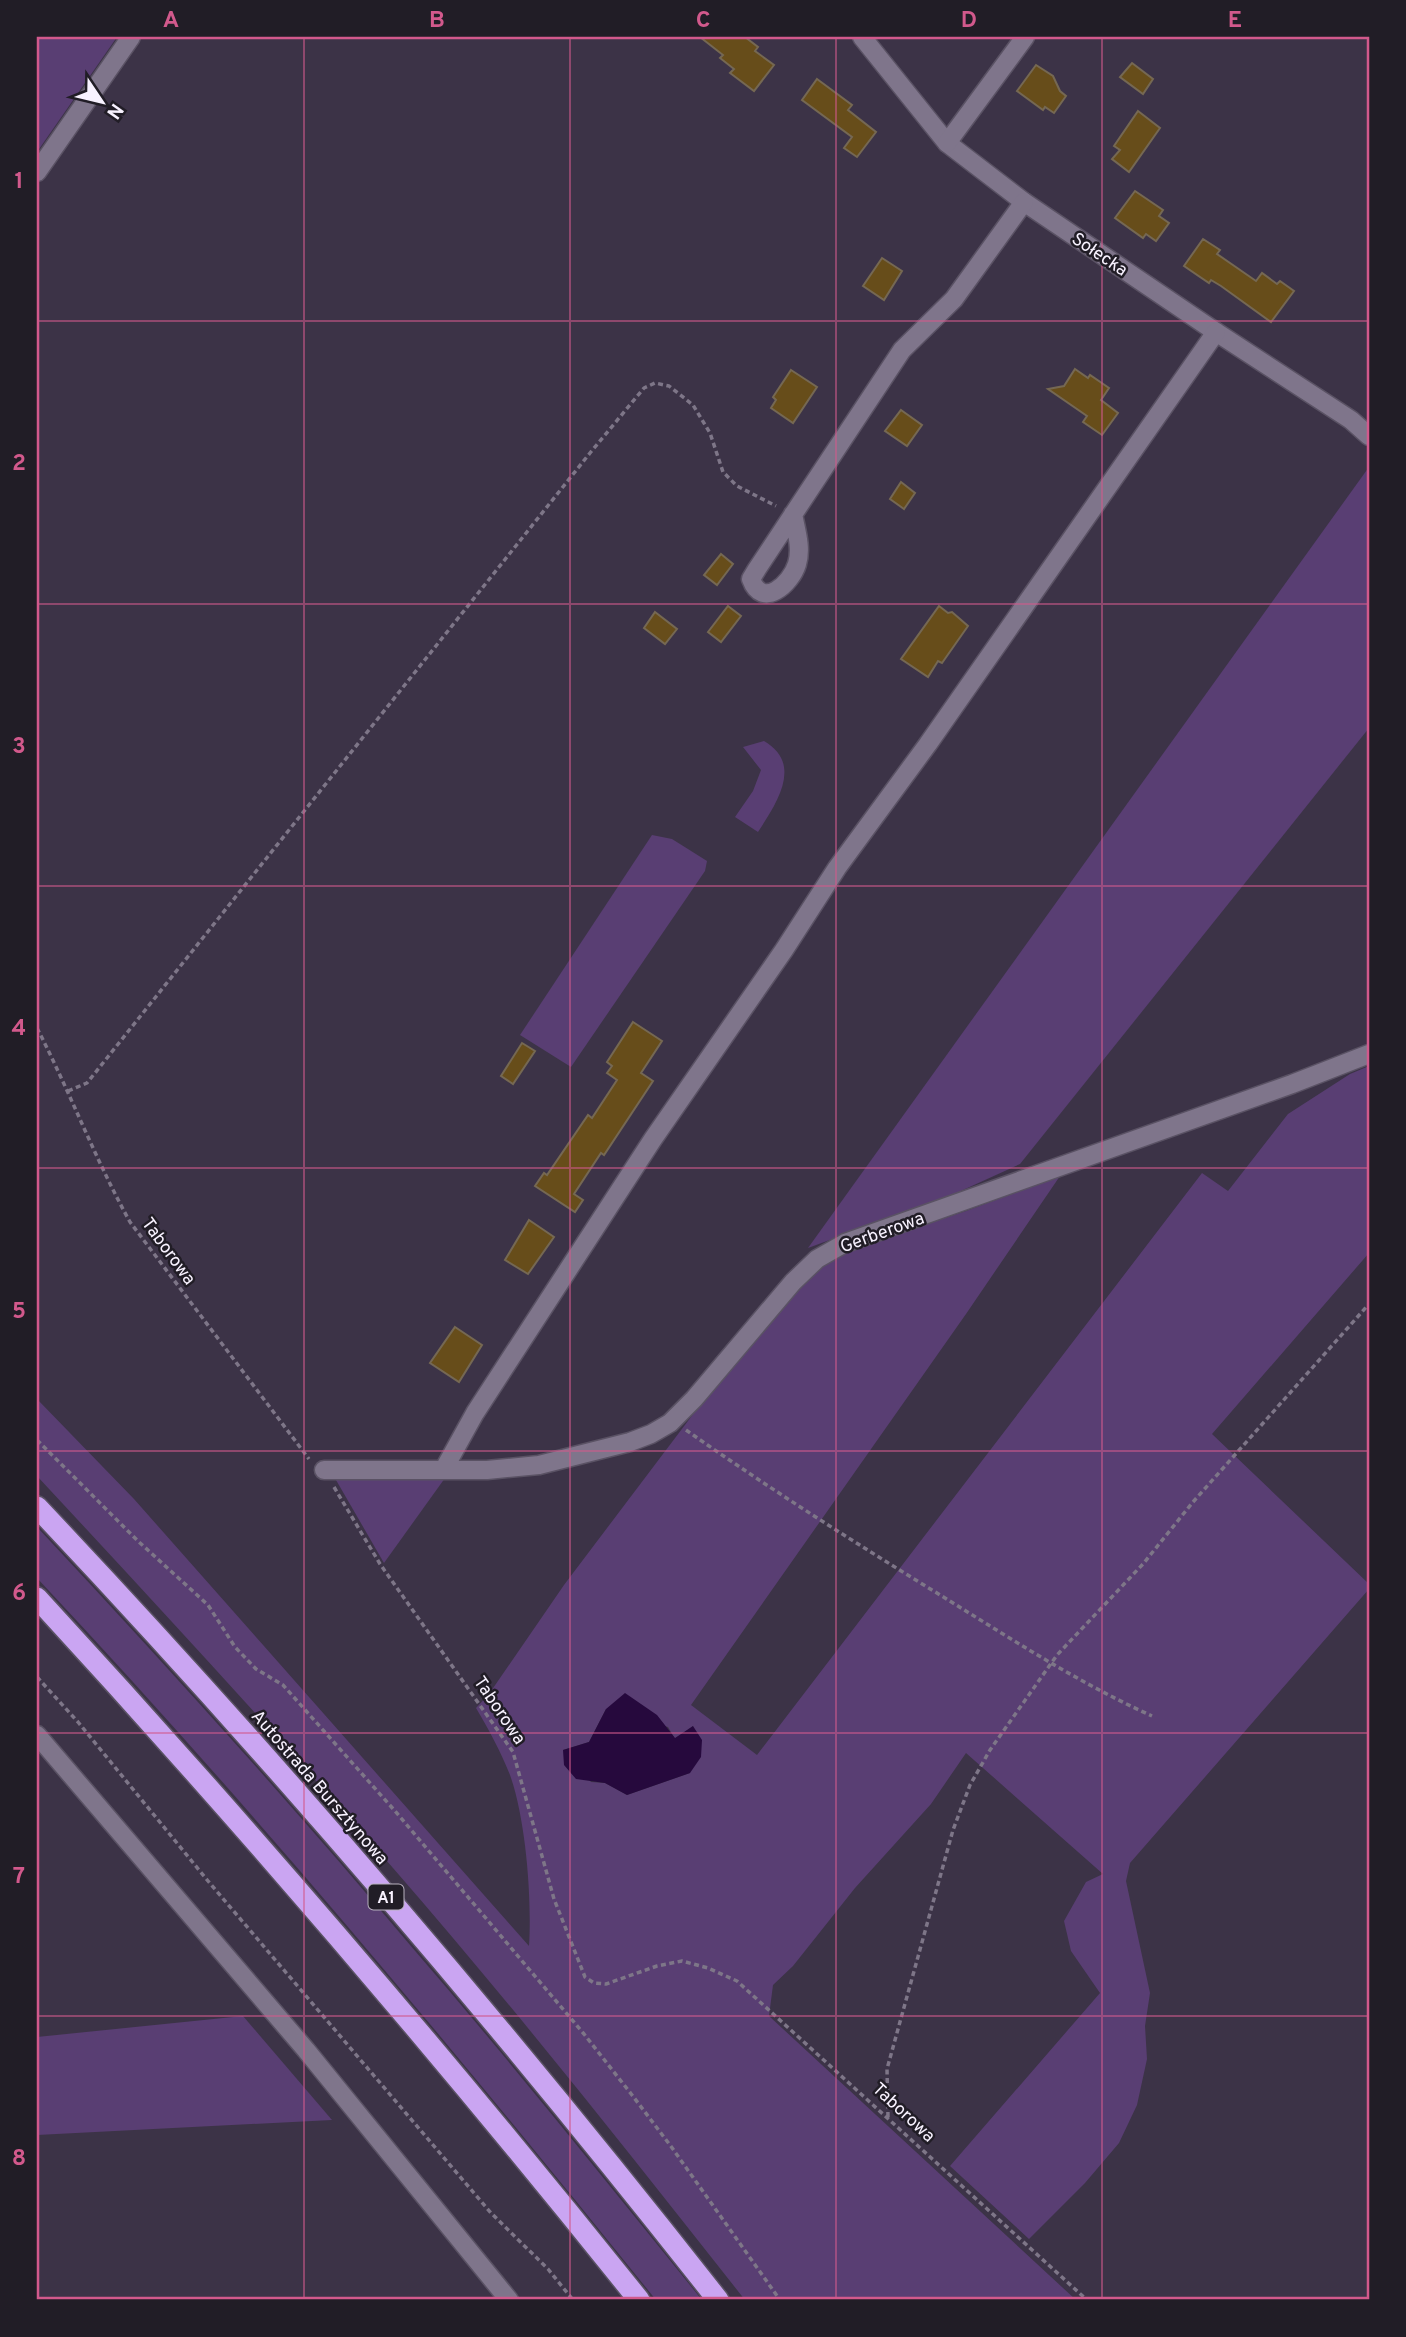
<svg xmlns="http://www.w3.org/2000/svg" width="1406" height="2337" font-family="Overpass,sans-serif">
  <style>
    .green { fill: #593e73; fill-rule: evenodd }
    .water { fill: #26093d }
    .building { fill: #674d1a; stroke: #756853; stroke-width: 2 }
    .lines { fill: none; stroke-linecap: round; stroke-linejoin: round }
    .minor-casing { stroke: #5a5264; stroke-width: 21 }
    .highway-casing { stroke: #5a5264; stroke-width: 24 }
    .path { stroke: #7e7688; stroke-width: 3.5; stroke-dasharray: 5 3.5; stroke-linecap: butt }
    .minor { stroke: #7f758b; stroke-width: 18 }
    .highway { stroke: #caa5f2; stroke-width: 21 }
    .grid { fill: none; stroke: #d2598c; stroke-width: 2; stroke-opacity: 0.55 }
    .labels { text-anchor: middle; stroke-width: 5; stroke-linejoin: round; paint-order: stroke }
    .shield { fill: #211d26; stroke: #b8b2be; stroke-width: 2 }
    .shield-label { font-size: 16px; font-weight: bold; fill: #f8f2ff }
    .street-label { font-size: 18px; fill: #f8f2ff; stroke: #211d26 }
    .neatline { fill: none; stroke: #d2598c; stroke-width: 2.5 }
    .grid-label { font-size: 23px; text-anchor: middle; font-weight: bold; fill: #d2598c }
  </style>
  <rect width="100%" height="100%" fill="#3c3347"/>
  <!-- green -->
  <g class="green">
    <polygon points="37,37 117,37 37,152"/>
    <polygon points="1369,467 1369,728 1020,1164 952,1195 808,1248"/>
    <path d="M764,741c40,23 12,63 -6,91l-23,-15 18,-26 8,-21 -18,-23z"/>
    <polygon points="652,835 672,839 707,861 705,871 571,1067 520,1035"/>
    <path d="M1369,1066v187l-157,181 157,150v5l-239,274 -4,18 24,112 -5,33 2,33 -10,46 -18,38 -34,40 -56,56 -79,-73 150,-173 -29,-42 -7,-30 22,-39 17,-8 -137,-121 -35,51 -76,84 -62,78 -20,19 -4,31 307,284h-331c-115,-146 -230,-292 -352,-432 -116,-133 -236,-263 -356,-392v-77l97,100 395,447c3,-47 -3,-126 -19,-171 -9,-23 -21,-45 -34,-67l13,-14 75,-109 167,-221 89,-98 29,-16 117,-39 94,-35 -94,138 -275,391 66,50 445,-582 26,18 60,-77 62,-40zM606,1709l62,18 7,12 18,-13 -3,47 -63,22 -22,-12 -14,-1 -28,-32 26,-8z"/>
    <polygon points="445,1478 384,1563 336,1480"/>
    <path d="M37,1527c127,136 253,275 373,418 100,116 196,236 292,355h-46c-199,-247 -402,-491 -619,-722z"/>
    <polygon points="243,2016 332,2120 37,2135 37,2037"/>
  </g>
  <!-- water -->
  <polygon class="water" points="625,1693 657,1715 675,1738 693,1726 702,1740 701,1757 690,1773 627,1795 605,1783 576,1779 564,1765 563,1750 589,1742 606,1709"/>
  <!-- building -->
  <g class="building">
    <polygon points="700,37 745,37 758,47 755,51 774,65 754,91 730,73 734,69 720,58 723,55"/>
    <polygon points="1132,63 1153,79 1143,94 1120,77"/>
    <polygon points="1036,65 1053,76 1060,91 1066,96 1054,113 1045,107 1043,110 1017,91"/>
    <polygon points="817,79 852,105 848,110 876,132 857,157 844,148 852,137 802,100"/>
    <polygon points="1138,111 1160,128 1129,172 1112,159 1120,150 1114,146"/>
    <polygon points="1135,191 1163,210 1159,216 1169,223 1156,241 1146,234 1143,238 1115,218"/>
    <polygon points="1203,239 1220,250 1217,254 1256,281 1262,273 1277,284 1280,281 1294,291 1271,322 1221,286 1211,280 1209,283 1184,266"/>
    <polygon points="882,258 902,271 884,300 863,286"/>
    <polygon points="1075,369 1088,378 1090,375 1109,388 1101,400 1118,413 1102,435 1083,422 1087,416 1048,389 1064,386"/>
    <polygon points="791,370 817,387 793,423 771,408 776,400 773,397"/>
    <polygon points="901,410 922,425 907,446 885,431"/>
    <polygon points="901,482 915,493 904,509 890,499"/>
    <polygon points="721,554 733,564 717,585 704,575"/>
    <polygon points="728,606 741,616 721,642 708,632"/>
    <polygon points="939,606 948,613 952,612 968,626 942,663 938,661 928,677 901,659"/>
    <polygon points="655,612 677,629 665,644 644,628"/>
    <polygon points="633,1022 662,1041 641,1073 653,1081 604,1155 601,1153 574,1194 583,1200 575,1212 535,1186 544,1173 547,1175 588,1115 592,1118 617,1080 607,1073 612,1066 607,1062"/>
    <polygon points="522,1043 535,1051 513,1084 501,1076"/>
    <polygon points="529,1220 554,1237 528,1274 505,1260"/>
    <polygon points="455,1327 482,1345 459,1382 430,1363"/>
  </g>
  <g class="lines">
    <defs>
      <g id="minor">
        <polyline points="862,37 947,143 1024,202 1216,332 1351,420 1369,436"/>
        <polyline points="947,143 1025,37"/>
        <polyline points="37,172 131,37"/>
        <path d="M793,514c3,16 9,34 4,50 -6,20 -35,46 -46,15l6,-10 145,-219 52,-51 70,-97"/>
        <polyline points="444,1469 475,1413 653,1139 784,950 837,868 928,744 1216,332"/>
        <polyline points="324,1470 487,1470 539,1465 630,1442 651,1434 670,1423 694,1399 793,1282 817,1259 845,1243 1292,1084 1369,1054"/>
        <polyline points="37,1735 306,2050 509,2300"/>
      </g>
      <g id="highway">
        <path d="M37,1507c239,253 466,519 681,793"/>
        <path d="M37,1598c209,227 409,461 602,702"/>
      </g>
    </defs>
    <!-- minor casing -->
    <use href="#minor" class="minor-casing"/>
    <!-- highway casing -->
    <use href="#highway" class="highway-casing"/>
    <!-- path -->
    <g class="path">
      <path d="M37,1028c33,64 58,131 93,194l179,237"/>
      <polyline points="68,1091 87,1083 590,453 644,388 655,383 669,386 693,405 710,433 723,472 737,486 776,506"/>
      <path d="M686,1430c84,59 171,114 259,168 68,42 134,85 207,118"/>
      <polyline points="37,1440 139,1542 208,1605 235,1647 256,1669 283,1685 395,1811 584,2034 632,2095 670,2145 780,2300"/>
      <polyline points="334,1487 380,1564 513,1752 554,1899 585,1977 594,1983 606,1984 657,1966 682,1961 708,1968 737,1981 1087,2300"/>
      <polyline points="37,1677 78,1722 208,1881 491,2213 548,2269 573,2300"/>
      <polyline points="888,2117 887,2069 953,1830 970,1785 990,1750 1057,1655 1143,1564 1193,1502 1369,1304"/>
    </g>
    <!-- minor -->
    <use href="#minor" class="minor"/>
    <!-- highway -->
    <use href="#highway" class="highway"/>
  </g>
  <!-- grid -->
  <path class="grid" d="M304,37v2263M570,37v2263M836,37v2263M1102,37v2263M37,321h1332M37,604h1332M37,886h1332M37,1168h1332M37,1451h1332M37,1733h1332M37,2016h1332"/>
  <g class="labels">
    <!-- shield labels -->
    <rect class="shield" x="368.5" y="1884.5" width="35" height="25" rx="5"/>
    <g class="shield-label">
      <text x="386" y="1903">A1</text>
    </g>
    <!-- street labels -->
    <g class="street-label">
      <text transform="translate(1100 254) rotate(34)" y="6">Sołecka</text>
      <text transform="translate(882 1232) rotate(-20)" y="6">Gerberowa</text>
      <text transform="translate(169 1251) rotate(54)" y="6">Taborowa</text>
      <text transform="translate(500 1710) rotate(56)" y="6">Taborowa</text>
      <text transform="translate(320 1787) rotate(49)" y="6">Autostrada Bursztynowa</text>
      <text transform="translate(904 2112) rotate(43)" y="6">Taborowa</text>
    </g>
  </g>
  <!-- border -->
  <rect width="1406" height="2337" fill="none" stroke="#211d26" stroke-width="77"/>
  <!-- north arrow -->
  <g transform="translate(102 102) rotate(125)" stroke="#211d26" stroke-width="5" paint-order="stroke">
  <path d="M0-5L12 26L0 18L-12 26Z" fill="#f8f2ff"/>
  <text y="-10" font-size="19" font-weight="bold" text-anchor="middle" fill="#f8f2ff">N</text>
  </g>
  <rect x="38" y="38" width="1330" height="2260" class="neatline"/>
  <g class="grid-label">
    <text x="171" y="27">A</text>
    <text x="437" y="27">B</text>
    <text x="703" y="27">C</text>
    <text x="969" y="27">D</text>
    <text x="1235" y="27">E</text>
    <text x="19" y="188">1</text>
    <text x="19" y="470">2</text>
    <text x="19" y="753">3</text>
    <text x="19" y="1035">4</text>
    <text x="19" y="1318">5</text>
    <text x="19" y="1600">6</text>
    <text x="19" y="1883">7</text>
    <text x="19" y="2165">8</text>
  </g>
</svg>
